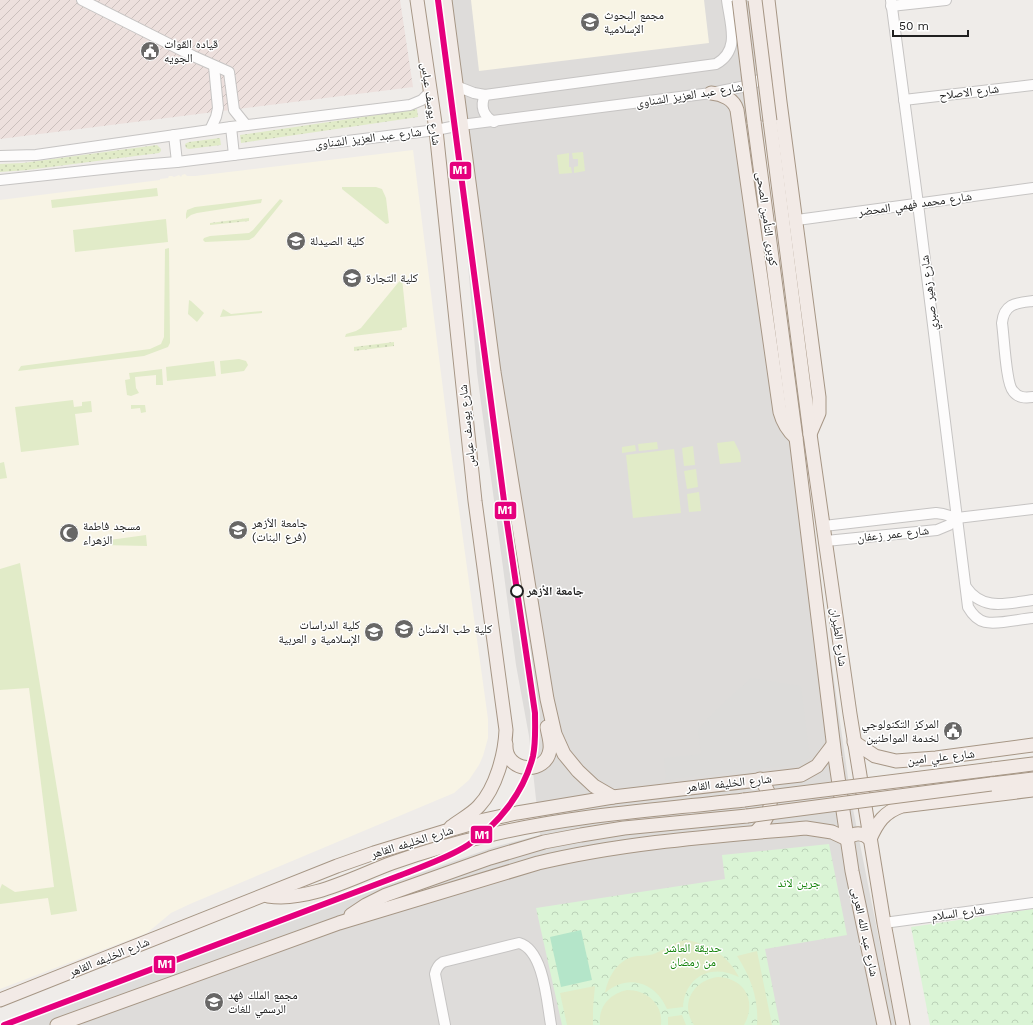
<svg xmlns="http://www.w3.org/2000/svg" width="1033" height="1025" font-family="'Work Sans','Noto Naskh Arabic',sans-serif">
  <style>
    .residential { fill: #dedcda }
    .education { fill: #f8f4e5 }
    .religious { fill: #dddcda }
    .military { fill: url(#military-furrows) }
    .grass { fill: url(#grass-dots) }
    .park { fill: url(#park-crowns) }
    .garden { fill: #e1ebc8 }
    .pitch { fill: #b4e5c9 }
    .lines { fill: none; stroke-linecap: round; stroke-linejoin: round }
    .minor-casing { stroke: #c6c4c3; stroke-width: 12 }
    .major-casing { stroke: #a69685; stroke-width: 15 }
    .minor { stroke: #fdfcfc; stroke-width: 10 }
    .major { stroke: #f2eae6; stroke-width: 13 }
    .major-bridge-casing { stroke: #a69685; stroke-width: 15; stroke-linecap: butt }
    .major-bridge { stroke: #f2eae6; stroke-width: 13 }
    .metro-1-casing { stroke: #fff; stroke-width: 9 }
    .metro-1 { stroke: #e5007d; stroke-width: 6 }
    .stop-dot { fill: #fff; stroke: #202020; stroke-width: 2 }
    .labels { text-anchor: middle; stroke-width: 3; stroke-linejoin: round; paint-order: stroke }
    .poi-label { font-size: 12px; fill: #202020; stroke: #fff; text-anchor: start }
    .street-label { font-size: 12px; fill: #202020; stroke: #fff }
    .stop-label { font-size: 12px; font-weight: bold; fill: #202020; stroke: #fff; text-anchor: start }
    .park-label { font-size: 12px; fill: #14820a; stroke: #fff }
    .line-badge { stroke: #fff; stroke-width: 1.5 }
    .badge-label { font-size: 11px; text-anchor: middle; font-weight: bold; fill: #fff }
  </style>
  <defs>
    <pattern id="military-furrows" width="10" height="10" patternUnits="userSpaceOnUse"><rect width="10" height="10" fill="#ede0dd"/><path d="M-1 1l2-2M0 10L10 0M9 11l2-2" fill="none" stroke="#cbc0bd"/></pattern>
    <pattern id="grass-dots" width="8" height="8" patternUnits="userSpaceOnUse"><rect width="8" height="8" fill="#e1ebc8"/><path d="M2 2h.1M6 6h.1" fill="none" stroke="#c1c9ac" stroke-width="1.8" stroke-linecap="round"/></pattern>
    <pattern id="park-crowns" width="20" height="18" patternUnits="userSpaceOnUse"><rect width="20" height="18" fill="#daf4d5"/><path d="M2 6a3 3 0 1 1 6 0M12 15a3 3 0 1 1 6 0" fill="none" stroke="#bbd1b7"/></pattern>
  </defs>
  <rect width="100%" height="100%" fill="#efece9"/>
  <!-- residential -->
  <polygon class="residential" points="434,0 748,0 793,391 851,799 896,1025 2,1025 352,897 494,847 540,835 529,736 516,665 477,373 468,264 455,152"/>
  <!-- education -->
  <g class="education">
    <polygon points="471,0 704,0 709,43 479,71"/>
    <polygon points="413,150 450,445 488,719 488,738 483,756 479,765 469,780 454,793 190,904 171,913 147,933 0,989 0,200 160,180 160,179 168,178 169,176 172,176 174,177 179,175 181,177 182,175 185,174 187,176 195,176"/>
  </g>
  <!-- religious -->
  <polygon class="religious" points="751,678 801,686 810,758 802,761 802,764 666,780 664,758 701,754 698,729 720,706"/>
  <!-- military -->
  <polygon class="military" points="0,0 400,0 413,87 0,139"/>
  <!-- grass -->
  <g class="grass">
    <polygon points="417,109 418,117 241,143 240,135"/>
    <polygon points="220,138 221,145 189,149 186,148 185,144 189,142"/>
    <polygon points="157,145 161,149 161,151 159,153 27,170 0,172 0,164 23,163"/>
    <polygon points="249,218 249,221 210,225 210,223"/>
    <polygon points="394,342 394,346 354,351 354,347"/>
  </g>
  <!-- park -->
  <g class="park">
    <polygon points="829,844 847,935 765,949 780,1025 562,1025 536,908 725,879 722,855"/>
    <polygon points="1033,909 1033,1025 930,1025 911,927"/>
  </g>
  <!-- garden -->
  <g class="garden">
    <polygon points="583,152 585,171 574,173 574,167 578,166 578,159 573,159 572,153"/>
    <polygon points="569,153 569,167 571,167 572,173 559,174 557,155"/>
    <polygon points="343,187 376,187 382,189 386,198 389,223 386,224 342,189 342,187"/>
    <polygon points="157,188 158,196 52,208 51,200"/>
    <polygon points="262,199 261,203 197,213 191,215 186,219 186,214 187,210 195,207"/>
    <polygon points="280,199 283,201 254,237 249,240 205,242 203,240 204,238 210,236 249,233 253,230"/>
    <polygon points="166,219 168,242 75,252 73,230"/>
    <polygon points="169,248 170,343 168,347 144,356 18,371 21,366 150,349 161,344 164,337 165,249"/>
    <polygon points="402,278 407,327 402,328 402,330 345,337 346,334 356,331 361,328"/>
    <polygon points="189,300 191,301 204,313 197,322 188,314"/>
    <polygon points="223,309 231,314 262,311 262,313 220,317"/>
    <polygon points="239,359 246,361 248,365 244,371 221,374 220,361"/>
    <polygon points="214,361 216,376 167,381 166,367"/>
    <polygon points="162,369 163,385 156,385 156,375 135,377 136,388 139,393 131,396 127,395 125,380 130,379 129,373"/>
    <polygon points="73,400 74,407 82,406 82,402 91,401 92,412 75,414 79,445 21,452 15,407"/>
    <polygon points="131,405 145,405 146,412 141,413 140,408 131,409"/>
    <polygon points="734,441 740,453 741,462 720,464 717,443"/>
    <polygon points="657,442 658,449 639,451 638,444"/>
    <polygon points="635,445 636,451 622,453 622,447"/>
    <polygon points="693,446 695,465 684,466 682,448"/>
    <polygon points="674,449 681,513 633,518 626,455"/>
    <polygon points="4,462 7,478 0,479 0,463"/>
    <polygon points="696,469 698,487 687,489 684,471"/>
    <polygon points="699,492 701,511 689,512 687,494"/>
    <polygon points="146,535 147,546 102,545 102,541"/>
    <polygon points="20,563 77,911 51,915 48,898 0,904 0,889 2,884 15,892 54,887 29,688 0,690 0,569"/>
    <path d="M687,940c24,5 40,15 52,37 -27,-14 -54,-1 -56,30l-16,2c-11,-27 -40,-36 -62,-16 3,-15 11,-31 27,-36 7,-2 16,0 24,-4 12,-5 16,-11 31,-13z"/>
    <path d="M757,951l15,74h-15c2,-25 -6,-48 -20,-69z"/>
    <path d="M718,977c27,1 39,25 26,48h-50c-15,-22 0,-45 24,-48z"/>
    <polygon points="595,986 593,1008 593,1025 567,1025 560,993"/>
    <path d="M627,990c20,0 36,14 34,35h-61c-2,-18 9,-31 27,-35z"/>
    <polygon points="682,1015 686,1025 668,1025 668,1017"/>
  </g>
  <!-- pitch -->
  <polygon class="pitch" points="581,930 592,980 561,987 550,937"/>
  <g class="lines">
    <defs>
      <g id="minor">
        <polyline points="82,0 193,56 229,72 234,110 246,125"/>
        <path d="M891,0l27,204 50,403c4,7 9,13 17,15 13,3 34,-3 48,-4"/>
        <polyline points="891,6 946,0"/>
        <path d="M456,86l18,7 11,2 231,-31c25,-14 14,-40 11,-64"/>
        <path d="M485,95c-5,11 -2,21 9,27"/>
        <polyline points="904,100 1033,85"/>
        <polyline points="231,127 234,155"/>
        <polyline points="210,130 216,117 218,108 214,66"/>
        <polyline points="174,135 177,162"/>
        <polyline points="0,156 36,155 231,127 410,105 422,100 430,92"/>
        <polyline points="0,180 140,165 177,162 436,130 461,125 711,93 751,85 768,74"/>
        <polyline points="797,220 1033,188"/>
        <path d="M1033,301c-16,2 -29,2 -31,22 2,13 4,61 11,68 5,7 12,7 20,6"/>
        <polyline points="824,526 936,513 943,514 957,518 1033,509"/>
        <polyline points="826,541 937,530 949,525 957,518"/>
        <path d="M966,587c17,25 42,16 67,13"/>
        <polyline points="884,923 1033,903"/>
        <path d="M445,1025l-10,-51c1,-5 3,-9 8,-12l76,-19c25,7 28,60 32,82"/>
      </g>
      <g id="major">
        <path d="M417,0l19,130 39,371 31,229c-1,24 -10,58 -27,76 -7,8 -19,14 -28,21"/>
        <polyline points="445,0 494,372 547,699 555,734 564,754 578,771 594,786 613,797"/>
        <polyline points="768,0 780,102 819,397 819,413 810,434"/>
        <path d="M711,93c11,1 23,6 26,17l43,302c3,11 7,18 16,26"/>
        <polyline points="770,121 810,434 850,714 884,923 903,1025"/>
        <polyline points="754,122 796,438 835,757 852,871 884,1025"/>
        <polyline points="854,742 875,756 896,761 936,758 1033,745"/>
        <path d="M506,744c-2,29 41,32 44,5 1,-7 -2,-15 -3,-22"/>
        <polyline points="993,769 1033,764"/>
        <polyline points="991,784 1033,779"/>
        <path d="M756,832c16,-17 20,-34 4,-53"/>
        <path d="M847,839c7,-7 15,-7 23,0"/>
        <path d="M870,839c7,-16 14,-27 32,-33l131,-16"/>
        <path d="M268,896c42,6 86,-19 124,-33 31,-11 62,-20 94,-27 84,-21 172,-26 258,-36"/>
        <polyline points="351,915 366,905 386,895 490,858 544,842 581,835 624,828 747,816"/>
        <polyline points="0,1000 337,866 374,853 446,831 484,820 517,813 613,797 801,775 817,766 833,745"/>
        <path d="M57,1025l282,-102 199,-60c88,-21 178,-27 268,-35l26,4 15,7"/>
      </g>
    </defs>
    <!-- minor casing -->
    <use href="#minor" class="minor-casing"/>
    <!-- major casing -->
    <use href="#major" class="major-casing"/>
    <!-- minor -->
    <use href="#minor" class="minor"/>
    <!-- major -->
    <use href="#major" class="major"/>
    <defs>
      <g id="major-bridge">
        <polyline points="739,0 754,122"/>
        <polyline points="755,0 770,121"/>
        <polyline points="744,800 993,769"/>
        <polyline points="747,816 991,784"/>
      </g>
    </defs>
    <!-- major-bridge casing -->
    <use href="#major-bridge" class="major-bridge-casing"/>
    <!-- major-bridge -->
    <use href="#major-bridge" class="major-bridge"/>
    <defs>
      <path id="metro-1" d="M4,1025l397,-150c22,-9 47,-17 67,-30 31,-21 56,-53 65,-89 3,-14 2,-29 2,-43l-29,-197 -68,-516"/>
    </defs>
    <!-- metro-1 casing -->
    <use href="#metro-1" class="metro-1-casing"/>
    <!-- metro-1 -->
    <use href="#metro-1" class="metro-1"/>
  </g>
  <!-- icons -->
  <defs>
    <symbol id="university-disc" viewBox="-11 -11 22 22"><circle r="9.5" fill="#686766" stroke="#fff"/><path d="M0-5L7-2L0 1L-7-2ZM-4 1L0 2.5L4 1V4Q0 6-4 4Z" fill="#fff"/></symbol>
    <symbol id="civic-disc" viewBox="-11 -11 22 22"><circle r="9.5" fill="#686766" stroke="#fff"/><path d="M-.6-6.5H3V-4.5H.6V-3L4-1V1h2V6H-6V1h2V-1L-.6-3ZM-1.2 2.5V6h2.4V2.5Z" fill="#fff"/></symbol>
    <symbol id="mosque-disc" viewBox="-11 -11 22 22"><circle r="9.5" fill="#686766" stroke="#fff"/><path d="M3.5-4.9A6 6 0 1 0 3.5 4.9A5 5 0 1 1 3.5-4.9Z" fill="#fff"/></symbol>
    <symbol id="school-disc" viewBox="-11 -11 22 22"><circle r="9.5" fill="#686766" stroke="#fff"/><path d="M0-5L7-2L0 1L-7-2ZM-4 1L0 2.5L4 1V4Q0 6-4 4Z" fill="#fff"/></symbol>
  </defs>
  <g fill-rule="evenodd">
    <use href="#university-disc" x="579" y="11" width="22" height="22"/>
    <use href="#civic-disc" x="139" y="40" width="22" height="22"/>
    <use href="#university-disc" x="285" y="230" width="22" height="22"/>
    <use href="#university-disc" x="341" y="267" width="22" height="22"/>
    <use href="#university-disc" x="227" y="519" width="22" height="22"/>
    <use href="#mosque-disc" x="58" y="522" width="22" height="22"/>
    <use href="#university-disc" x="393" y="618" width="22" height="22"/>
    <use href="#university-disc" x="363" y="621" width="22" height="22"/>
    <use href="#civic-disc" x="942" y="720" width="22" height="22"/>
    <use href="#school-disc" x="203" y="991" width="22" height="22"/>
  </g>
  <!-- markers -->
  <circle class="stop-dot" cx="517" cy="591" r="6"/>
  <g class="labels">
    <!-- poi labels -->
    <g class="poi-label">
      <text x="604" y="19">مجمع البحوث<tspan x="604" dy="14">الإسلامية</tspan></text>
      <text x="164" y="48">قياده القوات<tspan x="164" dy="14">الجويه</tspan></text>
      <text x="310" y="245">كلية الصيدلة</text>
      <text x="366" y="282">كلية التجارة</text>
      <text x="252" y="527">جامعة الأزهر<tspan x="252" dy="14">(فرع البنات)</tspan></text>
      <text x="83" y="530">مسجد فاطمة<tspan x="83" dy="14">الزهراء</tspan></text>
      <text x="360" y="629" text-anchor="end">كلية الدراسات<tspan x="360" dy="14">الإسلامية و العربية</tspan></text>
      <text x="418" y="633">كلية طب الأسنان</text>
      <text x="939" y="728" text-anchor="end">المركز التكنولوجي<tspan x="939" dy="14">لخدمة المواطنين</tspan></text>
      <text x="228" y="999">مجمع الملك فهد<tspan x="228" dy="14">الرسمي للغات</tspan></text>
    </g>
    <!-- street labels -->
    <g class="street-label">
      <text transform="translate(969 92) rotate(-7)" y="4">شارع الاصلاح</text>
      <text transform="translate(689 95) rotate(-9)" y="4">شارع عبد العزيز الشناوى</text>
      <text transform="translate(431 104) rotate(82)" y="4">شارع يوسف عباس</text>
      <text transform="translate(368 138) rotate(-7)" y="4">شارع عبد العزيز الشناوى</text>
      <text transform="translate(915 204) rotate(-8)" y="4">شارع محمد فهمي المحضر</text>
      <text transform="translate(767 219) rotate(82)" y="4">كوبرى التأمين الصحى</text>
      <text transform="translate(929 293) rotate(-97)" y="4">شارع زهير صبري</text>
      <text transform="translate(467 426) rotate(-96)" y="4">شارع يوسف عباس</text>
      <text transform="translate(893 534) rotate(-6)" y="4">شارع عمر زعفان</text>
      <text transform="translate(839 637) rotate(82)" y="4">شارع الطيران</text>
      <text transform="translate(941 757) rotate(-6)" y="4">شارع علي امين</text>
      <text transform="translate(729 783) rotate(-6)" y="4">شارع الخليفه القاهر</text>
      <text transform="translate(412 842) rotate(-17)" y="4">شارع الخليفه القاهر</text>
      <text transform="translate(958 913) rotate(-8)" y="4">شارع السلام</text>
      <text transform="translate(865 932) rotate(78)" y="4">شارع عبد الله العربى</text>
      <text transform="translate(109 957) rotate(-22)" y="4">شارع الخليفه القاهر</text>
    </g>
    <!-- stop labels -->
    <g class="stop-label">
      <text x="527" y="595">جامعة الأزهر</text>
    </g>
    <!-- park labels -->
    <g class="park-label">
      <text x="799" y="887">جرين لاند</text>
      <text x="693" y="952">حديقة العاشر<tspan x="693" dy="14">من رمضان</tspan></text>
    </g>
  </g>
  <g class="line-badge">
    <rect x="449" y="161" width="23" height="19" rx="4" fill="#e5007d"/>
    <rect x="494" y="501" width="23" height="19" rx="4" fill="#e5007d"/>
    <rect x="470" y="825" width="23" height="19" rx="4" fill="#e5007d"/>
    <rect x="153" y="955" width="23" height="19" rx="4" fill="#e5007d"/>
  </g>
  <g class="badge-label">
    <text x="460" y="174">M1</text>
    <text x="505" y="514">M1</text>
    <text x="482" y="839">M1</text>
    <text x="165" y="968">M1</text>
  </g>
  <!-- scale -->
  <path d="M893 30v6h75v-6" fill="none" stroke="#202020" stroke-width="2"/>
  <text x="899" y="30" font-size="12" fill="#202020" stroke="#ffffff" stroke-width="3" paint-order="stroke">50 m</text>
</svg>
